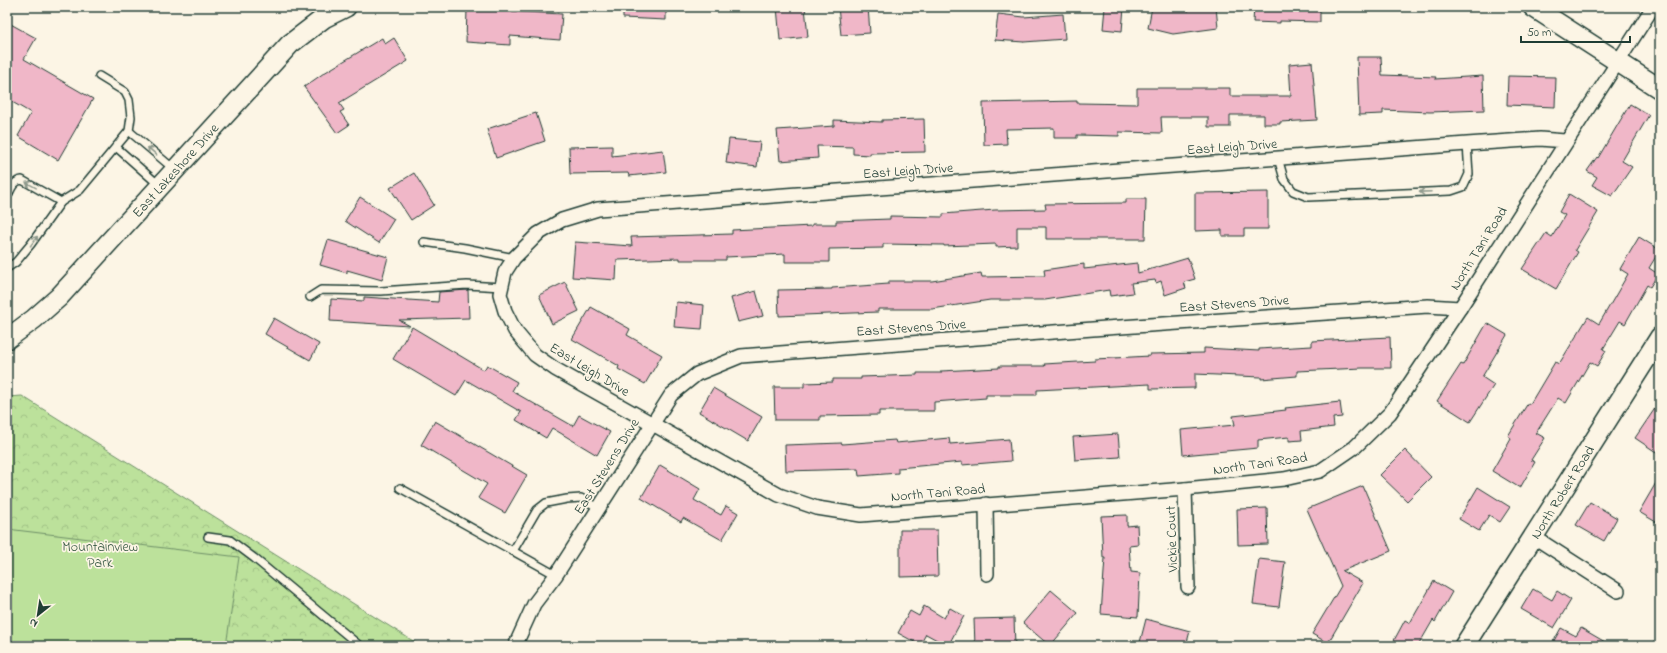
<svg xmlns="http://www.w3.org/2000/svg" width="1667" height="653" font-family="'Indie Flower',sans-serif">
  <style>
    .park { fill: url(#park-crowns); stroke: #6e8f68 }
    .garden { fill: #bce19b; stroke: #6e8f68 }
    .building { fill: #f0b7c8; stroke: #1f3d34 }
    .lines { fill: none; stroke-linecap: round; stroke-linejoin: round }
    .lane-casing { stroke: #1f3d34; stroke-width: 10 }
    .street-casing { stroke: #1f3d34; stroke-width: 16 }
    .secondary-casing { stroke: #1f3d34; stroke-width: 22 }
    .lane { stroke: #fcf5e5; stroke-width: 7 }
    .street { stroke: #fcf5e5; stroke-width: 13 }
    .secondary { stroke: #fcf5e5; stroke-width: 19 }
    .oneway { stroke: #8e998c }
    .labels { text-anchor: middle; stroke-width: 3.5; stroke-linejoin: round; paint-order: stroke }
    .street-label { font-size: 14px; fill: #1f3d34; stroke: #fcf5e5 }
    .park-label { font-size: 14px; fill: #3e5e49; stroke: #fcf5e5 }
  </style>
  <defs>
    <pattern id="park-crowns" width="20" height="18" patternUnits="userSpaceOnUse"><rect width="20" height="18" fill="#bce19b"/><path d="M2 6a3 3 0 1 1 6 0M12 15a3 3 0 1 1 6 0" fill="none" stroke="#a1c286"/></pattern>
  </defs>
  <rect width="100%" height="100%" fill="#fcf5e5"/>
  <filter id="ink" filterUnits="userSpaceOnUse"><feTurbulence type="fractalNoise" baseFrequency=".025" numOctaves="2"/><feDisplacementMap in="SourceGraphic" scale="8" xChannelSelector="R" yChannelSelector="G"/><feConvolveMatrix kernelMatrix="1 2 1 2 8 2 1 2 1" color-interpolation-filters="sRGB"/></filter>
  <g filter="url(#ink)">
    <!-- park -->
    <polygon class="park" points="22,396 421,646 7,646 7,397"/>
    <!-- garden -->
    <polygon class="garden" points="7,529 239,557 226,646 7,646"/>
    <!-- building -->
    <g class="building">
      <polygon points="623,7 666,7 666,20 623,18"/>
      <polygon points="777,7 805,7 808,37 780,40"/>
      <polygon points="838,7 868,7 870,33 841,35"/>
      <polygon points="1105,7 1124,7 1122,31 1103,29"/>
      <polygon points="1152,7 1171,7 1189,11 1188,7 1216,7 1218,28 1173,34 1148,28"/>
      <polygon points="1254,7 1320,7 1320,22 1280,21 1280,23 1253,22"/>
      <polygon points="467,9 562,14 560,40 510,36 510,45 466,42"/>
      <polygon points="998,14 1024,17 1063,14 1065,39 1024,42 995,40"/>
      <polygon points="7,22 36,38 24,59 93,99 58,160 18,136 31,113 7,99"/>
      <polygon points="382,38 385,44 394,38 408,61 339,103 344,110 340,112 349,125 337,133 304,87 324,73"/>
      <polygon points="1357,57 1381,57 1382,75 1436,77 1435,79 1483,76 1484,110 1430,112 1383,110 1383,114 1359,115"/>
      <polygon points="1312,62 1317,120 1280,122 1280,124 1264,124 1264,115 1230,115 1230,127 1208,127 1208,117 1161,117 1162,133 1119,132 1119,136 1077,135 1077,138 1054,138 1054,128 1006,129 1007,144 984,145 983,103 1077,101 1077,103 1137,104 1137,88 1230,88 1230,96 1291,96 1289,64"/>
      <polygon points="1508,76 1556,77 1555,107 1507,105"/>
      <polygon points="1630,104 1649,115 1622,161 1632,167 1612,196 1592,185 1597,177 1587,171 1597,157 1598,158"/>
      <polygon points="536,113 545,141 496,158 487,129"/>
      <polygon points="924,119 925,152 870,153 870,155 853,154 853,147 817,146 818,158 780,161 777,130 834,126 834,120 882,122 882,120"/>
      <polygon points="729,139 760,142 757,167 726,163"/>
      <polygon points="612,146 612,156 663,150 666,172 629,176 628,173 570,174 569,147"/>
      <polygon points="414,173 434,205 411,220 390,188"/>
      <polygon points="1268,192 1268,229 1244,229 1244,236 1222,236 1222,230 1195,231 1195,193"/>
      <polygon points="1569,194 1598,212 1575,250 1578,252 1556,289 1522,269 1546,233 1552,237 1565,215 1559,212"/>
      <polygon points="360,197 394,219 379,243 345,221"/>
      <polygon points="1126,199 1146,199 1145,239 1046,239 1046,227 1017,227 1017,246 996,247 996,244 944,246 944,245 883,244 883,248 829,249 829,262 785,262 785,254 726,257 726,260 680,260 680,258 617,260 616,280 572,277 575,242 632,246 631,237 732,234 732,230 812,226 812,224 836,224 836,221 890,219 890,216 943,217 943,214 995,210 1046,209 1045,204 1126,203"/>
      <polygon points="1639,237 1660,250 1649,268 1658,274 1650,287 1647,285 1625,324 1620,321 1603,349 1606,351 1597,366 1590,362 1566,403 1558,398 1536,433 1545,438 1531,460 1535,462 1520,488 1492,471 1511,438 1508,436 1528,403 1530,404 1555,362 1559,364 1588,317 1599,324 1628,274 1620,269"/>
      <polygon points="328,240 388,257 382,280 347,270 347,273 320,265"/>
      <polygon points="1188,258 1195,279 1184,282 1186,288 1165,295 1161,281 1156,283 1155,280 1131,283 1133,293 1110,296 1109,290 1045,300 990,300 932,309 878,309 878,312 779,316 778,290 832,289 832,288 889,284 889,281 932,281 981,273 982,277 1045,276 1044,270 1084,264 1084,269 1137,263 1138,273"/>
      <polygon points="565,282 579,311 552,324 539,295"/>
      <polygon points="468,290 469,318 399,320 410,326 330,321 331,299 364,301 364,297 438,302 439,292"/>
      <polygon points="756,291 763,316 738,322 731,298"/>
      <polygon points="676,302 704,305 702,329 674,327"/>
      <polygon points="591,307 630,329 627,335 662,355 645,384 618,369 619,366 572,339"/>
      <polygon points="274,318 319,344 310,360 265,334"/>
      <polygon points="1487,323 1507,335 1482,377 1494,385 1470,422 1437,401 1461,364 1463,365"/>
      <polygon points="412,327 484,370 487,365 517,382 512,391 573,426 579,415 610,432 597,455 552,428 546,438 516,420 521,412 466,380 456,396 393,359"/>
      <polygon points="1390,337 1391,368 1362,368 1297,371 1297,376 1261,379 1261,377 1195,374 1195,388 1150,389 1150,384 1037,390 1037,395 986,395 986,398 934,402 934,411 879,411 879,415 820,416 820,420 775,420 774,387 804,387 804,383 833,382 833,379 861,379 861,377 917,375 917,373 941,373 941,371 999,368 999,366 1045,366 1044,364 1095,361 1095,359 1150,356 1150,354 1204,353 1204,348 1259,351 1259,349 1312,346 1312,341"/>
      <polygon points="713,388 762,417 748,441 699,412"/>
      <polygon points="1660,401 1660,446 1656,452 1635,438"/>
      <polygon points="1340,402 1342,417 1333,418 1334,427 1301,431 1302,440 1289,441 1289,437 1258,440 1258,448 1183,455 1181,430 1235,425 1233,416 1286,410 1285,408"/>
      <polygon points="435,421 527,475 505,513 478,498 487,484 421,445"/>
      <polygon points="1118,434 1120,457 1075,460 1073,437"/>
      <polygon points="949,438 950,444 1009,439 1011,461 962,465 962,462 898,468 898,473 859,476 858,469 786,471 785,445 842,443 842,444 895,440 896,443"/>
      <polygon points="1405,450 1431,477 1407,501 1380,475"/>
      <polygon points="660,465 700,489 694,500 721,515 726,506 738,513 722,540 683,518 681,522 641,498"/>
      <polygon points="1660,476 1660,516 1656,522 1639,512"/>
      <polygon points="1363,486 1391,551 1342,571 1363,583 1328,643 1312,634 1341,586 1307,509"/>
      <polygon points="1478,487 1510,507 1500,522 1489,515 1479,531 1459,519"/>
      <polygon points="1590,502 1617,518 1604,541 1576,525"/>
      <polygon points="1267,508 1268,544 1238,545 1237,509"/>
      <polygon points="1127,515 1127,526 1137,525 1138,545 1129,546 1131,572 1140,573 1138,617 1101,614 1105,558 1103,558 1101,516"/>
      <polygon points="900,530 937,530 938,576 900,577"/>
      <polygon points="1259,559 1285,562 1279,607 1253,604"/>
      <polygon points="1434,581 1452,592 1435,622 1433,620 1418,646 1391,646 1405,620 1410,623"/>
      <polygon points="1533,589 1552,600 1557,591 1571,600 1554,628 1521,609"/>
      <polygon points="1051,590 1078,613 1050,646 1023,623"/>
      <polygon points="924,606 944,618 950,608 964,616 948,646 926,634 920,645 898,633 910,611 919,616"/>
      <polygon points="1014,618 1015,646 975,646 974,619"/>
      <polygon points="1146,619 1190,631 1186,646 1139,646"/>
      <polygon points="1561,628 1576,636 1581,628 1612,646 1551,646"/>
    </g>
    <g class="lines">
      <defs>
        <g id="lane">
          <polyline points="129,131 175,170"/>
          <polyline points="116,147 159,185"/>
          <polyline points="1278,158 1284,179 1293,191 1308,197 1451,191 1463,187 1469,174 1467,144"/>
          <path d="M7,197c4,-7 6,-16 15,-17l39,22"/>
          <polyline points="424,242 465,248 514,258"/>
          <polyline points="7,268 16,262 31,244 61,202 80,190 129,131 131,117 129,100 125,92 99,76"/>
          <polyline points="310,297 321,290 381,291 467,285 502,287"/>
          <polyline points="400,488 556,575"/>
          <polyline points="208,537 230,540 254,558 360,646"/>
          <polyline points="513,551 537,510 546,503 567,499 581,498 599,508"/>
        </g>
        <g id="street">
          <polyline points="1565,141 1540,139 1467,144 598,209 562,220 538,234 514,258 505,272 500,294 505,311 515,331 535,355 555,369 779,495 817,508 861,515 1185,489 1284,479 1320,471 1355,447 1390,413 1460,308 1653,7"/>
          <polyline points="1185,489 1188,587"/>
          <polyline points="986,504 987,574"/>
          <polyline points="1534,537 1618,591"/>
          <polyline points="515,646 534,604 556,575 671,395 697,374 741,356 1106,328 1428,306 1460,308"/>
        </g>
        <g id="secondary">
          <polyline points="1533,7 1660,89"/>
          <polyline points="7,339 34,319 59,297 290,44 324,18 346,7"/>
          <polyline points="1464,646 1660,337"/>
        </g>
      </defs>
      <!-- lane casing -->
      <use href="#lane" class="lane-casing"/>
      <!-- street casing -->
      <use href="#street" class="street-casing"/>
      <!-- secondary casing -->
      <use href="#secondary" class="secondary-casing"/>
      <!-- lane -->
      <use href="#lane" class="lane"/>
      <!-- street -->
      <use href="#street" class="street"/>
      <!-- secondary -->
      <use href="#secondary" class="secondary"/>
    </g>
    <!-- one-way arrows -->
    <defs><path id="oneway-shaft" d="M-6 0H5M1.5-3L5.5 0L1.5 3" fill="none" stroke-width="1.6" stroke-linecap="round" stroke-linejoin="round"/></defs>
    <g class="oneway">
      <use href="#oneway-shaft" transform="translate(152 151) rotate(-139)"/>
      <use href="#oneway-shaft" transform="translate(31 185) rotate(-151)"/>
      <use href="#oneway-shaft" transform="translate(1425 192) rotate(178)"/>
      <use href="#oneway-shaft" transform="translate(34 241) rotate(-54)"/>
    </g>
  </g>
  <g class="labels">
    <!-- street labels -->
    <g class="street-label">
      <text transform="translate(1232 146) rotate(-4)" y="5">East Leigh Drive</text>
      <text transform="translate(175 170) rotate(-48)" y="5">East Lakeshore Drive</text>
      <text transform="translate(908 170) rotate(-4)" y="5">East Leigh Drive</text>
      <text transform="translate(1478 248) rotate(-58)" y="5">North Tani Road</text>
      <text transform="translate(1234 303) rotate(-4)" y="5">East Stevens Drive</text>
      <text transform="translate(911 327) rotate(-4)" y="5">East Stevens Drive</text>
      <text transform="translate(590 369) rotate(31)" y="5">East Leigh Drive</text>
      <text transform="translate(1260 463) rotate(-8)" y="5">North Tani Road</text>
      <text transform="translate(606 466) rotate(-58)" y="5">East Stevens Drive</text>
      <text transform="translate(938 492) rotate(-5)" y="5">North Tani Road</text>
      <text transform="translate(1562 492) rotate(-58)" y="5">North Robert Road</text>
      <text transform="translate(1171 539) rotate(-92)" y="5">Vickie Court</text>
    </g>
    <!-- park labels -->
    <g class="park-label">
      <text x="100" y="551">Mountainview<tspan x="100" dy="16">Park</tspan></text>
    </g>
  </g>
  <!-- margin -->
  <rect width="1667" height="653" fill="none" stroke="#fcf5e5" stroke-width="24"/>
  <rect x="12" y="12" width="1643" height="629" fill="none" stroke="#1f3d34" stroke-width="1.5" filter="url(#ink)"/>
  <!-- north arrow -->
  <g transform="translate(38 615) rotate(210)" stroke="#fcf5e5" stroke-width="3" paint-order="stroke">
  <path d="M0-3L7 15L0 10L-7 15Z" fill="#1f3d34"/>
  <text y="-6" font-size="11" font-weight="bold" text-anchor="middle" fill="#1f3d34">N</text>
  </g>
  <!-- scale -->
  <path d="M1521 36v6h109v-6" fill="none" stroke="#1f3d34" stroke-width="2"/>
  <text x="1527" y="36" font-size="12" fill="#1f3d34" stroke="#fcf5e5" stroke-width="3" paint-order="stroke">50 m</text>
</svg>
